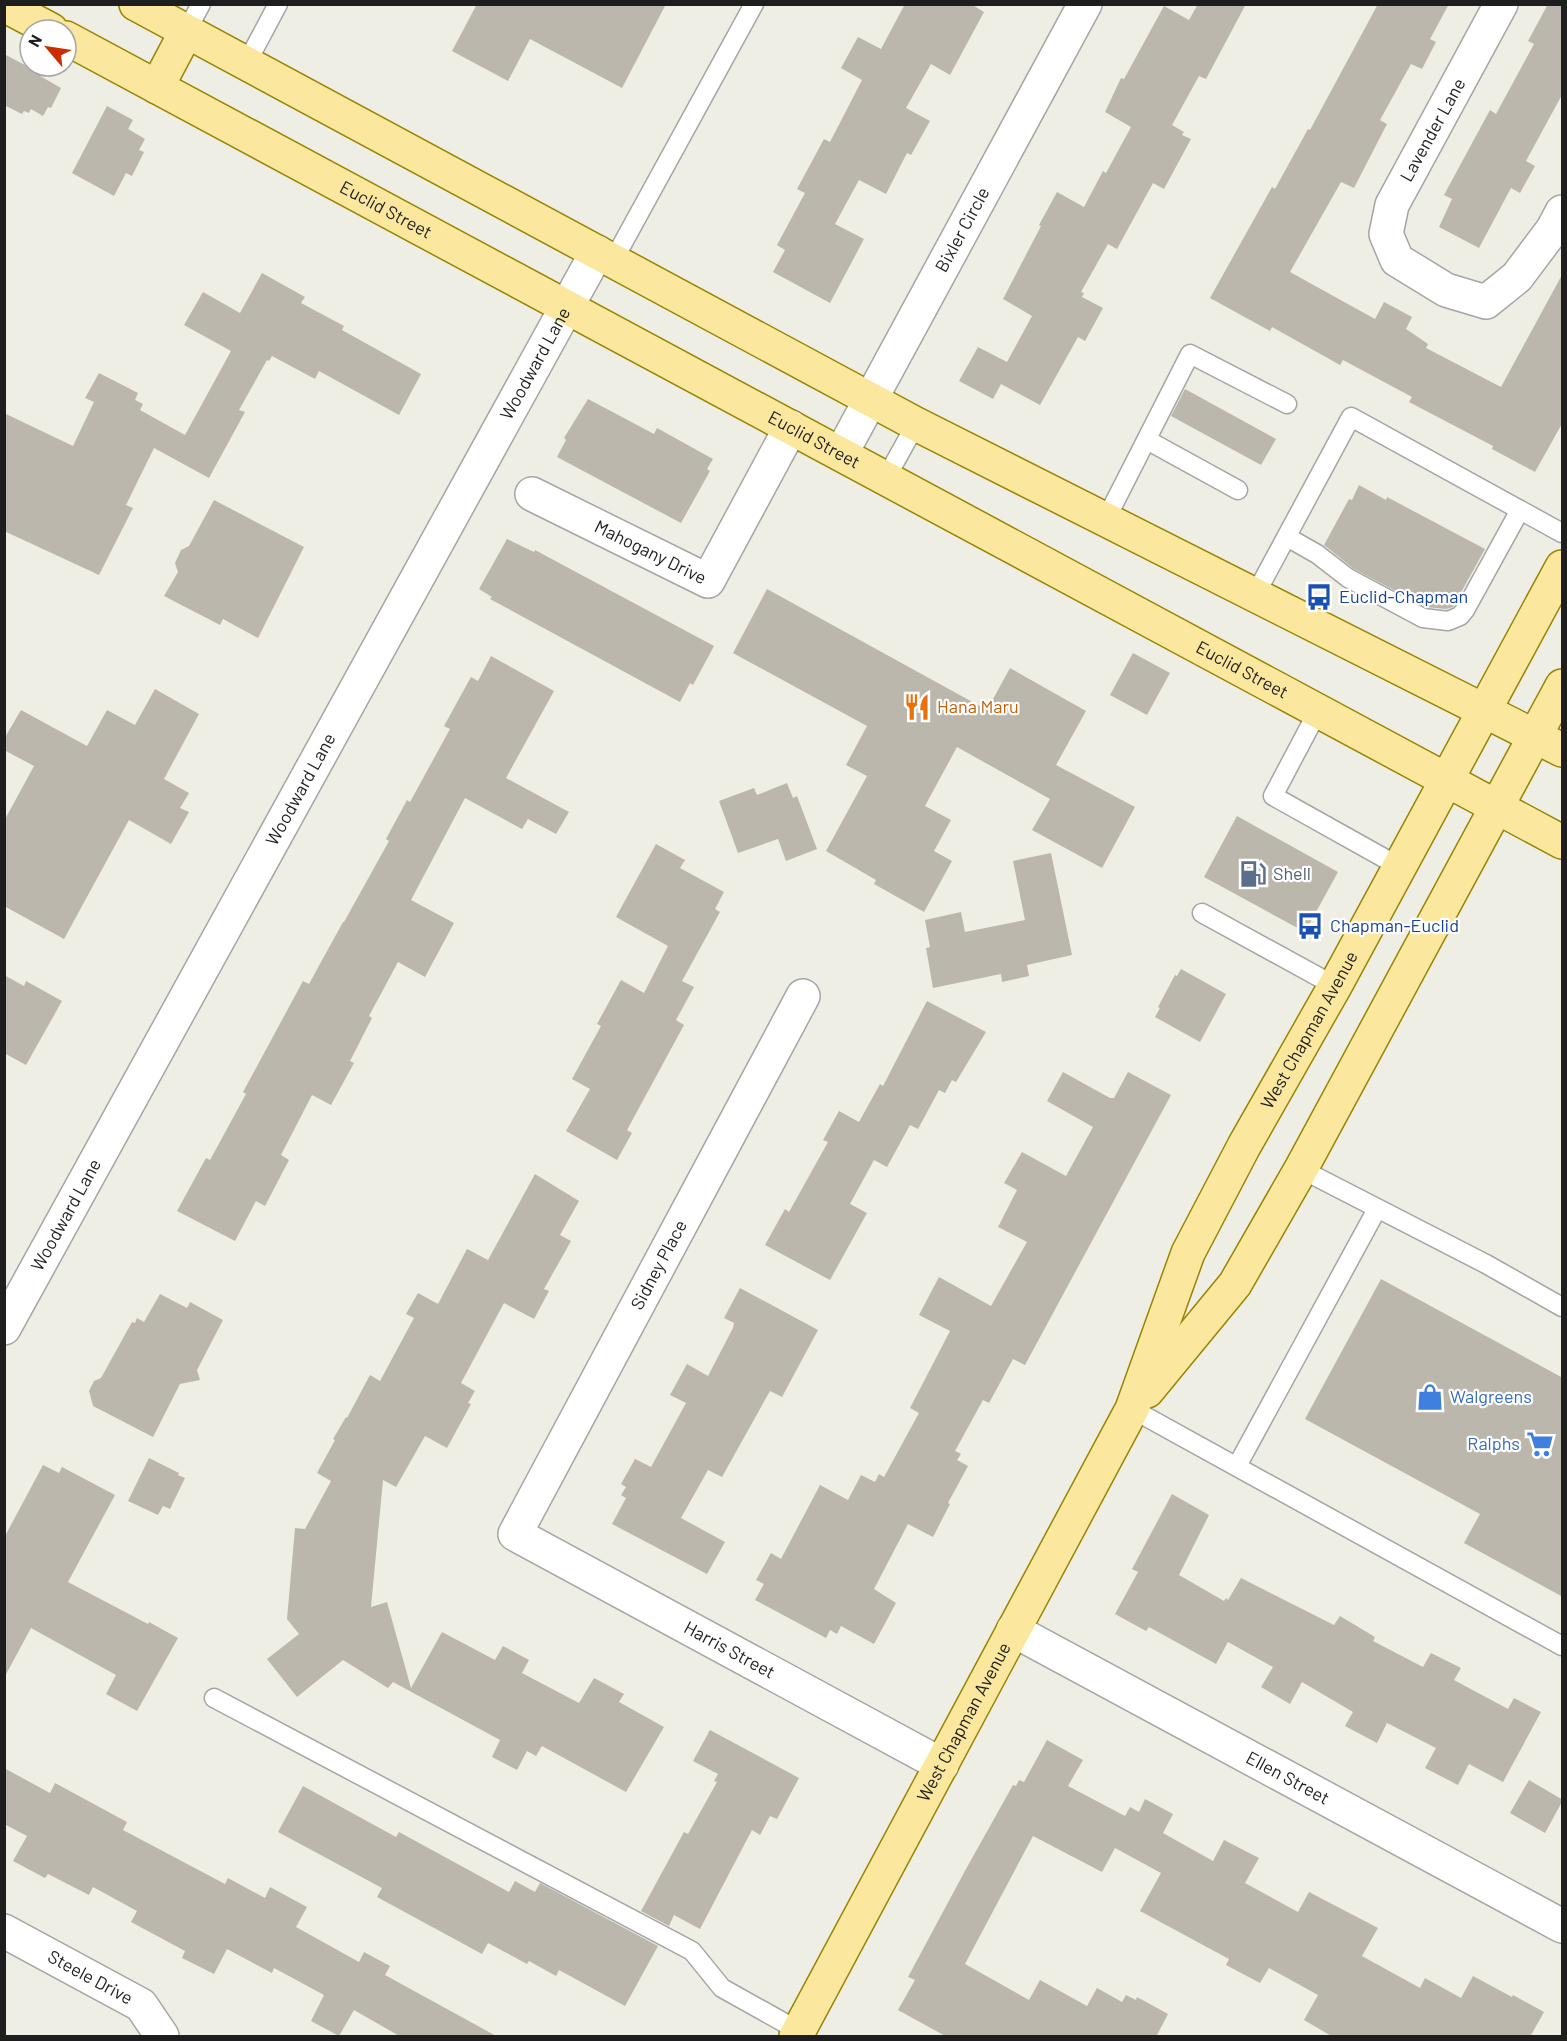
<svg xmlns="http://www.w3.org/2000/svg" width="1567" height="2041" font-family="Barlow,sans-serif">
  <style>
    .building { fill: #bcb7ad }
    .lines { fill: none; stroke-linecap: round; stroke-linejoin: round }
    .lane-casing { stroke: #a5a5a5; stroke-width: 21 }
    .street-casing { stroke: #a5a5a5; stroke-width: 36 }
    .primary-casing { stroke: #978601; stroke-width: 36 }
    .lane { stroke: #fff; stroke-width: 18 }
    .street { stroke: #fff; stroke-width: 33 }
    .primary { stroke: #fbe79d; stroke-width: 33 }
    .labels { text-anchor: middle; stroke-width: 4.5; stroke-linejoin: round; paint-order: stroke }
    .street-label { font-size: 18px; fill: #1e1e1e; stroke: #fff }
    .transit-label { font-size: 18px; fill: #164399; stroke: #fff; text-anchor: start }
    .food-label { font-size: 18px; fill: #c56008; stroke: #fff; text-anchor: start }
    .service-label { font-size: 18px; fill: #4e5e75; stroke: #fff; text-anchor: start }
    .shop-label { font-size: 18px; fill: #366cbe; stroke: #fff; text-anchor: start }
  </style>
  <rect width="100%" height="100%" fill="#efeee4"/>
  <!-- building -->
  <g class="building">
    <polygon points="477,4 666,4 622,88 530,39 508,81 452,51"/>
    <polygon points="905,4 971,4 984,12 950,75 931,64 906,108 930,121 911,155 907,153 886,194 859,180 835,224 864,239 830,303 773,272 785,250 777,245 805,193 797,189 824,139 830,142 862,80 841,68 858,37 881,49"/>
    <polygon points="1198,4 1246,4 1206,79 1199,76 1172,125 1184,132 1182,135 1191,139 1164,189 1153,183 1117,249 1108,244 1081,292 1084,293 1082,297 1103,308 1085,341 1078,337 1040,405 1001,384 993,399 959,381 978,347 1007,362 1032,316 1003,299 1041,226 1039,225 1057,192 1084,207 1103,171 1106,173 1131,127 1105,112 1121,78 1124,79 1164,6 1189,20"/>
    <polygon points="1378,4 1449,4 1430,39 1436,42 1422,69 1411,64 1380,120 1387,124 1354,188 1341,182 1290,272 1375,319 1384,302 1412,317 1406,329 1428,344 1426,348 1501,387 1563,273 1563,422 1535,472 1492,449 1493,446 1409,402 1412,397 1343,360 1340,365 1272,327 1270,331 1210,298 1272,187 1275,189 1308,129 1310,130"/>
    <polygon points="1548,4 1563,4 1563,93 1526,161 1535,166 1520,193 1511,188 1479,248 1439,227 1452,199 1444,195 1490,110 1496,114 1534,44 1528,41"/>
    <polygon points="4,54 42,74 40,76 61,88 51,108 48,107 43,116 31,109 29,113 24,111 22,114 4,105"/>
    <polygon points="107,106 133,120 128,129 145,139 139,150 144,152 132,176 126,173 114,196 72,173"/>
    <polygon points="262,273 305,297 301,303 344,326 342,330 421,374 399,415 319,371 315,379 272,356 269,361 267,360 239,410 245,412 209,478 154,448 126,505 133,508 99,575 4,531 4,413 73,446 94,402 85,398 99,373 138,393 135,400 143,404 140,410 185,435 231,351 184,325 203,292 240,313"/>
    <polygon points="1185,389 1276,439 1261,465 1171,416"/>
    <polygon points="588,399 654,434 657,428 713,459 707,469 710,471 681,523 557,457 566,440 564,438"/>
    <polygon points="1359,485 1386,500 1387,497 1485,549 1453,607 1446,609 1426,607 1354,569 1324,545 1349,499 1352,500"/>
    <polygon points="214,500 304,547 258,638 223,619 220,625 164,596 178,572 175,563 181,550 189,546"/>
    <polygon points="507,539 534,552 535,550 714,646 693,685 690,683 680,702 490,599 492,597 479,589"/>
    <polygon points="767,589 987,710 1010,668 1086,711 1056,765 1135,807 1102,868 1032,830 1050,799 957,747 925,806 951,820 934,851 952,861 924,912 874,884 876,880 826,851 867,776 846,765 867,726 733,653"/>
    <polygon points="1133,653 1170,673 1147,715 1110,695"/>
    <polygon points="491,656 554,691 506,778 569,812 556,834 528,819 522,829 465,798 411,900 454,923 425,977 398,962 369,1016 372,1018 350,1061 354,1063 331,1105 312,1095 281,1155 289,1160 265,1206 256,1201 235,1241 177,1211 206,1158 210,1160 246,1094 243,1092 303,981 309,984 343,922 344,922 389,841 386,839 407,800 410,802 450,729 444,726 471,677 478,681"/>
    <polygon points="155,689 199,714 164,779 189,793 180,808 189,812 171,844 129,820 64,939 4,906 4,821 34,766 4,750 4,739 21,710 87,746 107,710 135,725"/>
    <polygon points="787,783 793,798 797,796 817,849 786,861 778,839 738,853 719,801 754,788 757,795"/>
    <polygon points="1237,816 1338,872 1305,932 1204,877"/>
    <polygon points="656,844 685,860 680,868 724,892 715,909 720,912 682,981 694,987 676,1020 684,1025 627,1130 632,1133 617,1160 566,1131 590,1089 572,1079 601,1026 597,1024 621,980 644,993 668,946 616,917"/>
    <polygon points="1051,853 1072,955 1027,965 1029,976 1002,982 1001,974 933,988 926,948 930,947 925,920 961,912 965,932 1025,920 1013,861"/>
    <polygon points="1181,969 1226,994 1200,1042 1155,1017 1160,1008 1158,1007 1175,975 1177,976"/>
    <polygon points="4,975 24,986 26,981 62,1001 26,1065 4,1053"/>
    <polygon points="927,1001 986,1032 956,1082 952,1080 945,1093 939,1090 918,1129 910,1125 887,1167 874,1160 850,1204 867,1213 830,1280 765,1245 785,1209 789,1212 828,1142 823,1140 839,1111 859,1122 880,1084 883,1086"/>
    <polygon points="1063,1072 1110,1098 1114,1098 1128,1072 1171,1095 1025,1365 1013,1359 989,1403 983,1400 955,1451 961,1454 957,1460 968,1466 948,1503 950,1504 933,1537 908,1524 874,1589 896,1603 874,1644 841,1626 837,1634 830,1630 826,1638 755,1600 764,1584 756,1580 771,1553 781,1559 820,1485 848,1500 861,1475 875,1482 879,1474 884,1477 919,1413 910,1408 950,1331 919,1315 939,1277 991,1306 1027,1242 998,1227 1017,1190 1004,1183 1022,1152 1066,1176 1093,1127 1047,1101"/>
    <polygon points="535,1174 579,1201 560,1235 571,1241 544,1289 549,1291 534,1319 504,1303 461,1383 475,1391 468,1403 471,1404 447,1448 425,1436 396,1487 383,1480 371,1607 387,1602 411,1688 442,1632 495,1660 503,1646 529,1660 522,1673 579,1703 594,1678 624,1694 619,1702 664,1727 626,1792 542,1746 536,1756 527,1751 517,1770 492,1757 500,1740 393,1682 388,1688 343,1660 297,1697 267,1659 299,1634 287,1619 295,1528 305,1529 331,1481 317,1473 335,1440 333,1439 346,1417 347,1418 370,1375 380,1381 414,1318 406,1314 418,1293 438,1304 467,1249 488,1260"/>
    <polygon points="1381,1279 1563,1378 1563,1597 1464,1543 1480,1514 1305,1419"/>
    <polygon points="740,1288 818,1330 782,1397 770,1391 722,1477 708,1470 681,1518 725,1542 707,1574 612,1524 626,1498 621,1495 626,1487 621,1484 635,1459 651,1467 686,1403 670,1395 687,1364 708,1376 733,1328 734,1323 724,1318"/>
    <polygon points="160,1294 187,1308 190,1302 223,1320 197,1370 200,1380 180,1384 153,1437 93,1406 89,1391 94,1381 101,1378 132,1322 135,1323 137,1318 144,1322"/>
    <polygon points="149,1458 179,1473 178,1475 185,1478 170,1509 163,1506 158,1515 128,1501"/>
    <polygon points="43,1465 59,1473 62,1467 115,1495 68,1582 148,1624 149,1622 178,1638 137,1711 106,1694 116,1675 31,1628 4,1678 4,1538"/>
    <polygon points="1172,1494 1209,1515 1179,1575 1224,1601 1226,1598 1228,1600 1241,1578 1334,1625 1340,1616 1375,1637 1373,1641 1423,1667 1431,1653 1461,1668 1454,1680 1508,1709 1514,1698 1541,1712 1503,1782 1469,1764 1458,1785 1425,1768 1436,1748 1387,1723 1377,1743 1345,1726 1353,1712 1302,1682 1290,1704 1261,1687 1273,1667 1228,1642 1216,1664 1149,1627 1146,1631 1115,1614 1138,1572 1132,1569"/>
    <polygon points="710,1730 799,1778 777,1819 770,1816 760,1835 752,1830 700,1929 674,1915 669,1926 641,1911 684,1832 688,1834 717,1782 714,1781 718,1774 693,1761"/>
    <polygon points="1047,1740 1083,1760 1068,1786 1125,1816 1130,1807 1139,1812 1145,1799 1173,1814 1163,1833 1213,1861 1224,1840 1259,1858 1245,1883 1298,1912 1309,1892 1378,1928 1362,1956 1420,1988 1425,1978 1461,1998 1473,1976 1512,1997 1513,1995 1544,2012 1530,2037 1333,2037 1304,2020 1318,1995 1269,1968 1260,1983 1226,1965 1229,1959 1140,1911 1161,1873 1115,1848 1102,1872 1033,1836 965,1964 1029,2000 1040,1980 1087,2006 1097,1988 1122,2002 1126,1995 1136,2000 1137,1997 1168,2014 1156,2037 947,2037 898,2010 915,1980 908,1977 966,1869 1013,1785 1016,1786 1019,1780 1024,1782"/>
    <polygon points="4,1768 50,1793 55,1783 127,1822 123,1830 225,1884 228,1878 265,1898 270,1887 307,1907 296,1927 359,1962 364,1952 390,1966 385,1975 498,2037 401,2037 354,2010 339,2036 311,2021 324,1995 274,1968 272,1973 227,1949 214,1974 182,1958 185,1951 131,1922 137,1911 93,1887 89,1895 48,1874 45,1878 13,1861 27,1836 4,1824"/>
    <polygon points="1529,1780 1563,1800 1545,1833 1510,1813"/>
    <polygon points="303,1786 396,1837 399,1832 509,1892 515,1881 535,1892 540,1883 658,1946 625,2006 559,1970 556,1976 529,1961 527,1964 488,1943 482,1954 377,1897 382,1888 278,1832"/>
  </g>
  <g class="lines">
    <defs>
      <g id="lane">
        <polyline points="186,32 201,4"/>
        <polyline points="246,64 278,4"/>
        <polyline points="613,261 754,4"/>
        <polyline points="1147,440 1238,490"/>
        <polyline points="886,478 916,424"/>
        <polyline points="1106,519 1190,354 1287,404"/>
        <polyline points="1287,537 1317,554 1348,578 1423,618 1448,621 1460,616 1465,610 1520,510"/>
        <polyline points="1255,595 1351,417 1562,533"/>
        <polyline points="1318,711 1273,796 1400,867"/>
        <polyline points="1202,913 1335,986"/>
        <polyline points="1301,1169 1486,1264 1562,1307"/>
        <polyline points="1132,1409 1562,1646"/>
        <polyline points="1237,1466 1377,1209"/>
        <polyline points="214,1698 692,1951 722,1988 799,2031"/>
      </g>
      <g id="street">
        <polyline points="1501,4 1392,205 1386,234 1397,260 1446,290 1486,302 1517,277 1553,229 1562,212"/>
        <path id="s1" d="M841,454l244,-450"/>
        <path id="s2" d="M532,494l176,87 83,-154"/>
        <path id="s3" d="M803,996l-288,538 427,231"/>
        <path id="s4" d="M4,1328l593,-1076"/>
        <path id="s5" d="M1013,1630l549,296"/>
        <path id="s6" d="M4,1931l137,74 21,31"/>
      </g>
      <g id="primary">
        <polyline points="136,4 916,424 1562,750"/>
        <polyline points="4,5 51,30"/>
        <path id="s7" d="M66,38l1496,804"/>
        <polyline points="157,87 186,32"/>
        <polyline points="1147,1391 1235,1284 1301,1169 1562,686"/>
        <path id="s8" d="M796,2036l336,-627 56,-156 56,-107 91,-160 227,-419"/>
      </g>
    </defs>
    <!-- lane casing -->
    <use href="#lane" class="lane-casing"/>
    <!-- street casing -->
    <use href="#street" class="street-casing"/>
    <!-- primary casing -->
    <use href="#primary" class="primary-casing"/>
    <!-- lane -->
    <use href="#lane" class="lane"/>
    <!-- street -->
    <use href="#street" class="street"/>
    <!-- primary -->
    <use href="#primary" class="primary"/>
  </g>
  <!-- icons -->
  <defs>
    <symbol id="bus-bare" viewBox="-9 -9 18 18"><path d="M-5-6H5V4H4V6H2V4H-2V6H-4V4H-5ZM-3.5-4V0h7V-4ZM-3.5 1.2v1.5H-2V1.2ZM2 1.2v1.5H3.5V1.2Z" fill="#1a4fb4" stroke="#fff" stroke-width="2.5" paint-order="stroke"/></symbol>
    <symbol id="restaurant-bare" viewBox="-9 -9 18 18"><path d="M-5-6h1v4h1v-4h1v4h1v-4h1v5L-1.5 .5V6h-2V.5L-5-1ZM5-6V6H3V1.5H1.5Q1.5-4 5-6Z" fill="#e8710a" stroke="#fff" stroke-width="2.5" paint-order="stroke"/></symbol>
    <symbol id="fuel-bare" viewBox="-9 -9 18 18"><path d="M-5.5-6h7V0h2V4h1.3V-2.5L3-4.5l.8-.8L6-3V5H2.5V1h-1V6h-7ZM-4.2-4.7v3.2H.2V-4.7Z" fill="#5c6f8a" stroke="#fff" stroke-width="2.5" paint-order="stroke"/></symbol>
    <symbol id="shop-bare" viewBox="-9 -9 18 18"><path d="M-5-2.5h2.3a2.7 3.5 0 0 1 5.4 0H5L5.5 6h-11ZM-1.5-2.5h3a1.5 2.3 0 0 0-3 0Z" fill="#3f7fe0" stroke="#fff" stroke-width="2.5" paint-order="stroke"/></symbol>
    <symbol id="supermarket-bare" viewBox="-9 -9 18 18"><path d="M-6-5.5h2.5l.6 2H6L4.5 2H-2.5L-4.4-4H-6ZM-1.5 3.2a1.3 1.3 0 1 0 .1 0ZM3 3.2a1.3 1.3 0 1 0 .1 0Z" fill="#3f7fe0" stroke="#fff" stroke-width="2.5" paint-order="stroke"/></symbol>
  </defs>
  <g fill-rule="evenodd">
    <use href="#bus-bare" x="1300" y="578" width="38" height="38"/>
    <use href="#restaurant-bare" x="898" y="688" width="38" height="38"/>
    <use href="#fuel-bare" x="1234" y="855" width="38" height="38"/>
    <use href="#bus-bare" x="1291" y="907" width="38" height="38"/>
    <use href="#shop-bare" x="1411" y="1378" width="38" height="38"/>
    <use href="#supermarket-bare" x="1521" y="1425" width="38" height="38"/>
  </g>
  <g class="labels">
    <!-- street labels -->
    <g class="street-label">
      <text transform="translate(1433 130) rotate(-61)" y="6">Lavender Lane</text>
      <text dy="6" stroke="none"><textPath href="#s7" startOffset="363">Euclid Street</textPath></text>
      <text dy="6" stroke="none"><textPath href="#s1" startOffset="255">Bixler Circle</textPath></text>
      <text dy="6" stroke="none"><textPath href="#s4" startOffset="1101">Woodward Lane</textPath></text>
      <text dy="6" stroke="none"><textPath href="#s7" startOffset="849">Euclid Street</textPath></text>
      <text dy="6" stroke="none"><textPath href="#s2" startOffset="132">Mahogany Drive</textPath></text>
      <text dy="6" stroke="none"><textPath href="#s7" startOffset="1335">Euclid Street</textPath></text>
      <text dy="6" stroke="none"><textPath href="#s4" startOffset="615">Woodward Lane</textPath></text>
      <text dy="6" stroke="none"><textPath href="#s8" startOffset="1131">West Chapman Avenue</textPath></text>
      <text dy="6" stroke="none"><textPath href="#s4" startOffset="129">Woodward Lane</textPath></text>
      <text transform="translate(659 1265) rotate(-62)" y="6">Sidney Place</text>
      <text dy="6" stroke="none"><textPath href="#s3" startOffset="854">Harris Street</textPath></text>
      <text dy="6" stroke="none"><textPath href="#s8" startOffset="356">West Chapman Avenue</textPath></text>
      <text dy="6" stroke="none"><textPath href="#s5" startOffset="312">Ellen Street</textPath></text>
      <text dy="6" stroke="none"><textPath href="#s6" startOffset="98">Steele Drive</textPath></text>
    </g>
    <!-- transit labels -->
    <g class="transit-label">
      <text x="1339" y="603">Euclid-Chapman</text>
      <text x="1330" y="932">Chapman-Euclid</text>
    </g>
    <!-- food labels -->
    <g class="food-label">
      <text x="937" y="713">Hana Maru</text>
    </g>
    <!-- service labels -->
    <g class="service-label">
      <text x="1273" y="880">Shell</text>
    </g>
    <!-- shop labels -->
    <g class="shop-label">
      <text x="1450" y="1403">Walgreens</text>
      <text x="1520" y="1450" text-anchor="end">Ralphs</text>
    </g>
  </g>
  <!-- border -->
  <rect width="1567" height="2041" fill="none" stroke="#1e1e1e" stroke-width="12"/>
  <!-- north arrow -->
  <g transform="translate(48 48) rotate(299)"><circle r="28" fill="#ffffff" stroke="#a5a5a5" stroke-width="1.5"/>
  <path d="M0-4.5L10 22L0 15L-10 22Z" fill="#cb2d01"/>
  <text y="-9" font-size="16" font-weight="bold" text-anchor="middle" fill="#1e1e1e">N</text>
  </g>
</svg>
